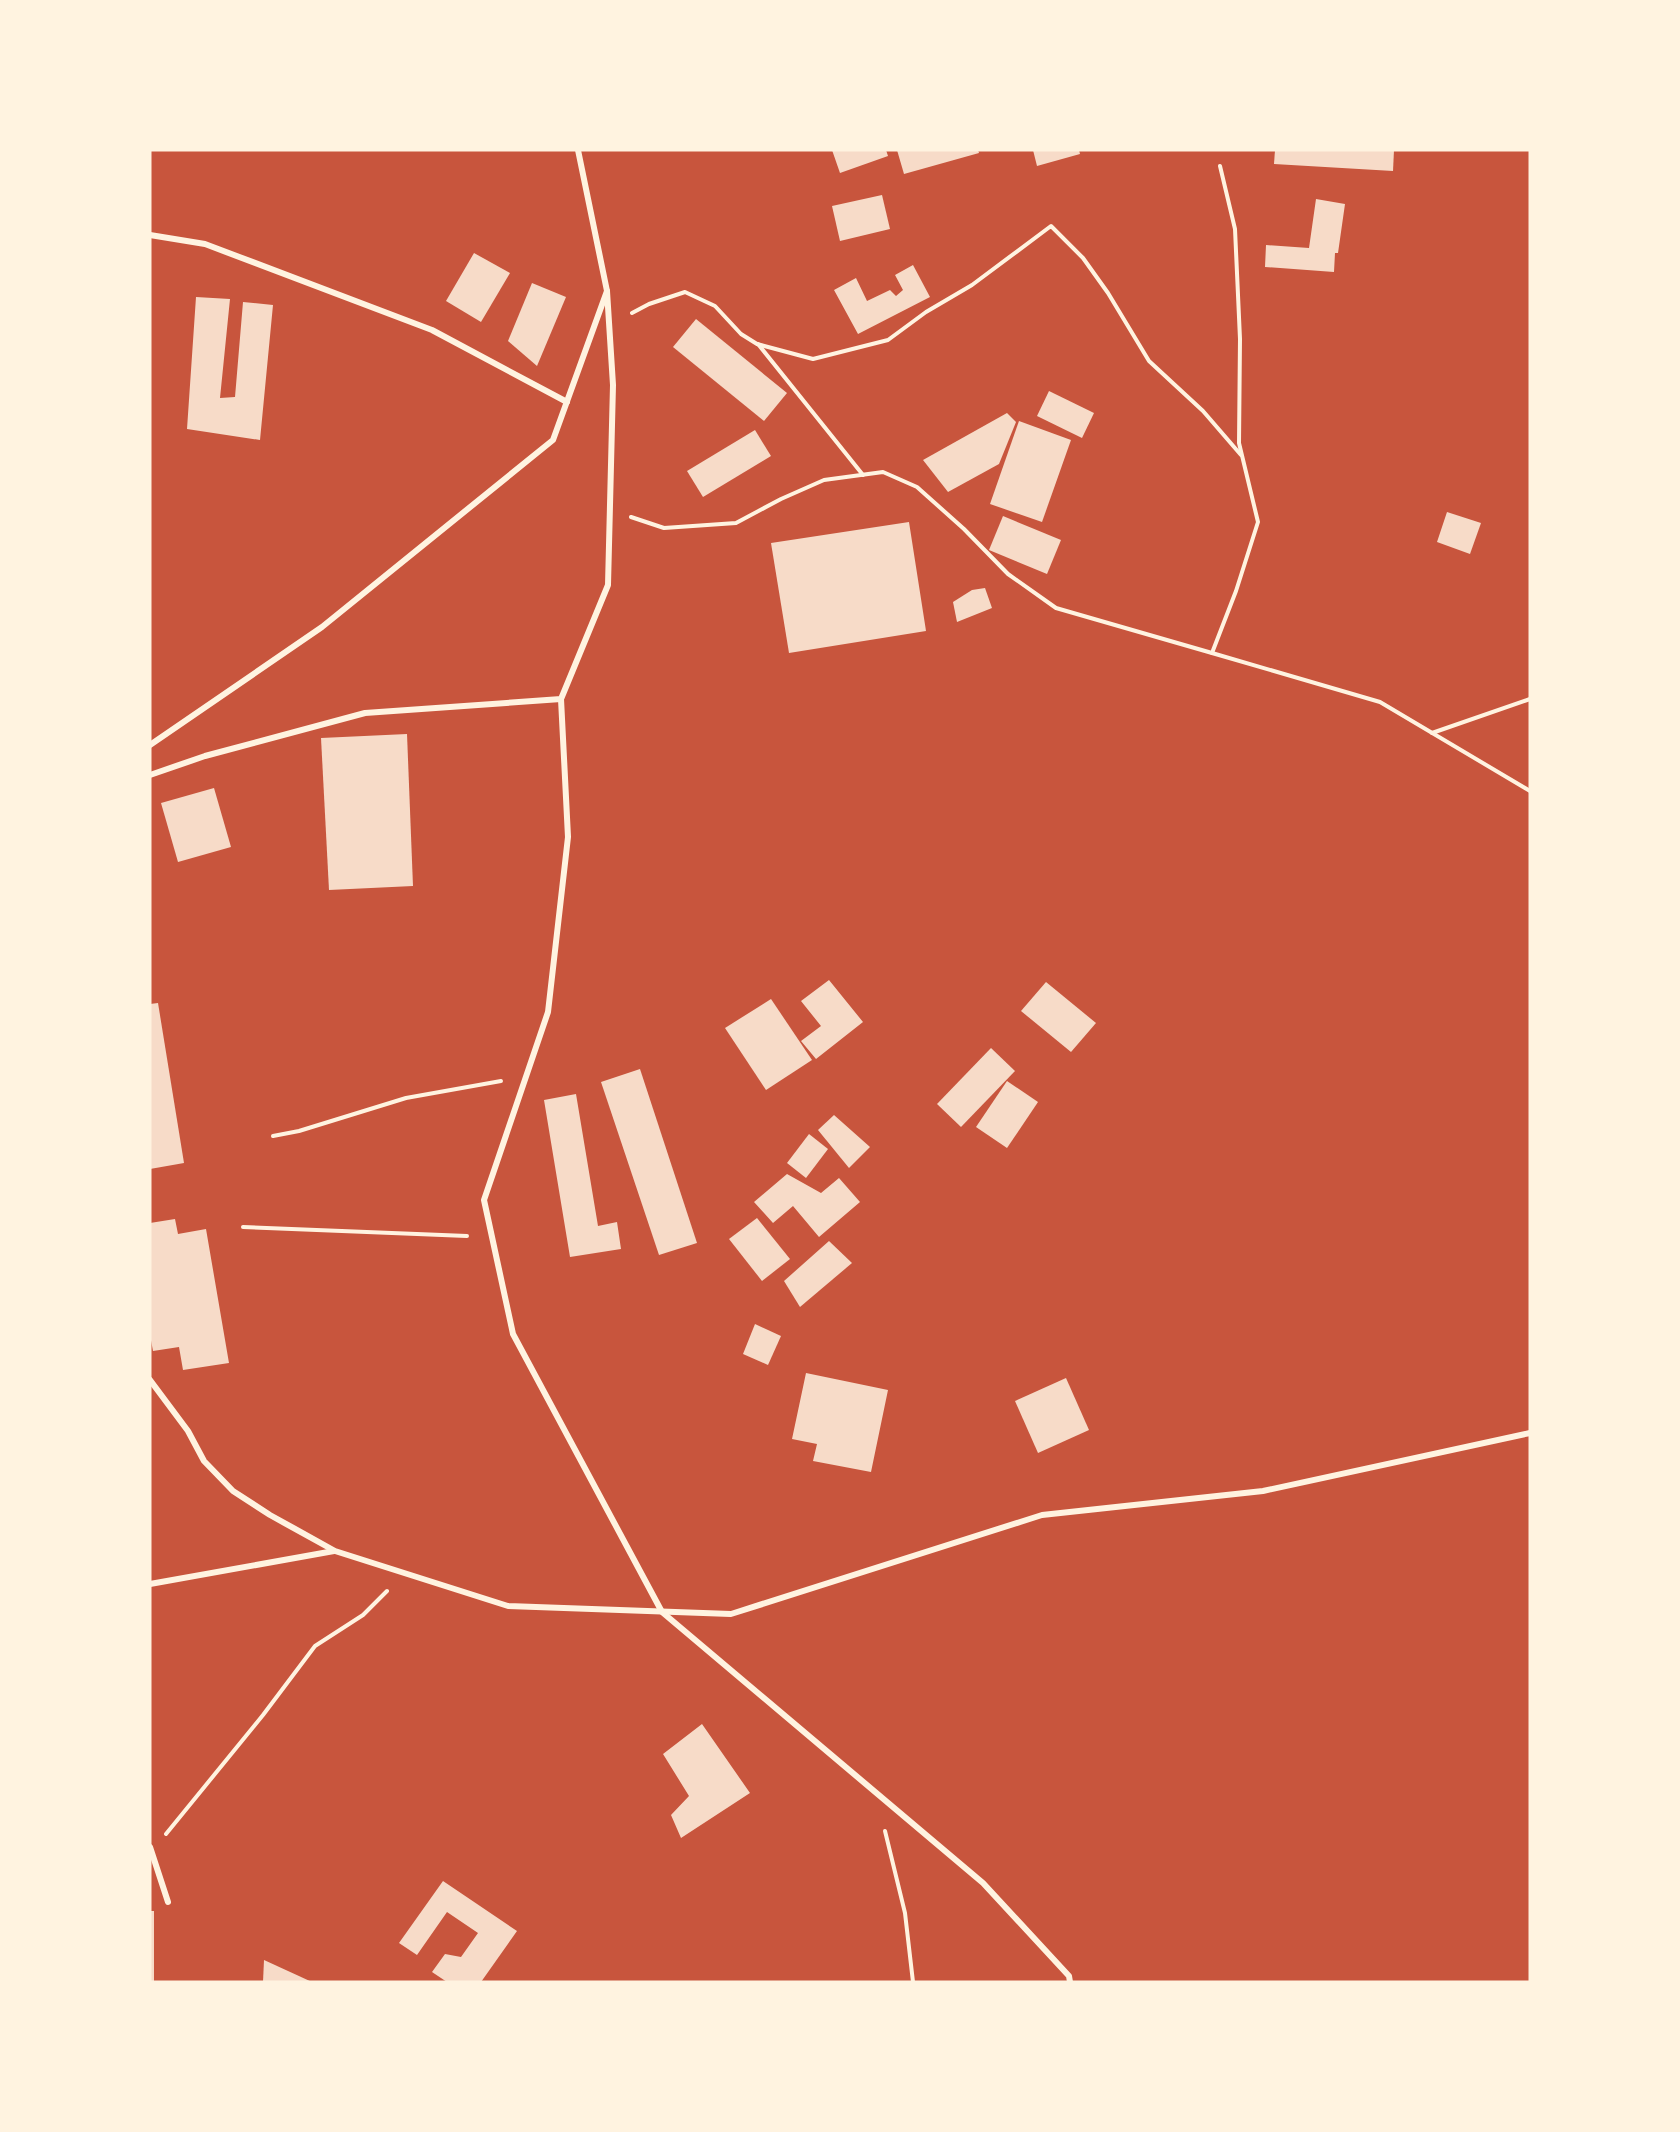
<svg xmlns="http://www.w3.org/2000/svg" width="1680" height="2132" font-family="'Roboto Serif',serif">
  <style>
    .building { fill: #f7dbc8 }
    .lines { fill: none; stroke-linecap: round; stroke-linejoin: round }
    .path { stroke: #fff3e0; stroke-width: 4 }
    .minor { stroke: #fff3e0; stroke-width: 6 }
  </style>
  <rect width="100%" height="100%" fill="#c8553d"/>
  <!-- building -->
  <g class="building">
    <polygon points="832,150 886,150 888,156 840,173"/>
    <polygon points="897,150 978,150 979,153 904,174"/>
    <polygon points="1033,150 1079,150 1080,154 1037,166"/>
    <polygon points="1275,150 1394,150 1393,171 1274,164"/>
    <polygon points="882,195 890,229 840,241 832,206"/>
    <polygon points="1316,199 1345,204 1338,253 1335,253 1334,272 1265,267 1266,245 1309,248"/>
    <polygon points="474,253 510,273 481,322 446,301"/>
    <polygon points="913,265 930,297 858,334 834,290 856,278 867,301 890,290 896,296 903,290 895,275"/>
    <polygon points="532,283 566,297 537,366 508,341"/>
    <polygon points="196,297 230,299 220,398 235,397 243,302 273,305 260,440 187,429"/>
    <polygon points="696,319 787,393 764,421 673,347"/>
    <polygon points="1049,391 1094,413 1082,438 1037,416"/>
    <polygon points="1007,413 1016,422 999,464 948,492 923,460"/>
    <polygon points="1019,421 1071,440 1042,522 990,504"/>
    <polygon points="755,430 771,456 703,497 687,471"/>
    <polygon points="1447,512 1481,523 1470,554 1437,542"/>
    <polygon points="1003,516 1061,540 1047,574 989,550"/>
    <polygon points="909,522 926,631 789,653 771,543"/>
    <polygon points="985,588 992,608 957,622 953,602 972,590"/>
    <polygon points="407,734 413,886 329,890 321,738"/>
    <polygon points="214,788 231,847 178,862 161,803"/>
    <polygon points="829,980 863,1022 816,1059 801,1041 821,1026 801,1001"/>
    <polygon points="1046,982 1096,1023 1071,1052 1021,1011"/>
    <polygon points="771,999 812,1060 766,1090 725,1028"/>
    <polygon points="158,1003 184,1163 150,1169 150,1004"/>
    <polygon points="991,1048 1015,1071 961,1127 937,1104"/>
    <polygon points="640,1069 697,1243 659,1255 601,1082"/>
    <polygon points="1007,1081 1038,1102 1007,1148 976,1127"/>
    <polygon points="576,1094 598,1226 617,1222 621,1249 570,1257 544,1100"/>
    <polygon points="834,1115 870,1147 849,1168 818,1130"/>
    <polygon points="809,1134 828,1149 806,1178 787,1163"/>
    <polygon points="787,1174 821,1193 839,1178 860,1202 819,1237 793,1206 773,1223 754,1202"/>
    <polygon points="757,1218 790,1259 762,1281 729,1239"/>
    <polygon points="175,1219 178,1234 206,1229 229,1363 183,1370 179,1347 153,1351 150,1335 150,1223"/>
    <polygon points="829,1241 852,1263 800,1307 784,1281"/>
    <polygon points="755,1324 781,1336 768,1365 743,1354"/>
    <polygon points="806,1373 888,1390 871,1472 813,1461 817,1444 792,1439"/>
    <polygon points="1066,1378 1089,1430 1038,1453 1015,1401"/>
    <polygon points="702,1724 750,1793 681,1838 671,1815 689,1796 663,1754"/>
    <polygon points="443,1881 517,1931 481,1982 447,1982 432,1972 445,1954 461,1957 478,1933 447,1912 417,1955 399,1943"/>
    <rect x="150" y="1911" width="4" height="71"/>
    <polygon points="264,1960 312,1982 263,1982"/>
  </g>
  <g class="lines">
    <!-- path -->
    <g class="path">
      <polyline points="632,313 649,304 685,292 715,306 741,334 757,344 813,359 888,340 926,312 972,285 1051,226 1083,258 1108,293 1149,361 1203,411 1241,455"/>
      <polyline points="758,344 863,475"/>
      <polyline points="631,517 664,528 736,523 781,499 824,480 883,472 917,487 964,529 1008,574 1056,608 1212,653 1236,591 1258,522 1239,443 1240,339 1235,229 1220,166"/>
      <polyline points="1212,653 1380,702 1530,791"/>
      <polyline points="1432,733 1530,699"/>
      <polyline points="273,1136 299,1131 406,1098 501,1081"/>
      <polyline points="243,1227 467,1236"/>
      <polyline points="885,1831 905,1913 913,1982"/>
      <polyline points="166,1834 263,1715 315,1646 363,1615 387,1591"/>
    </g>
    <!-- minor -->
    <g class="minor">
      <polyline points="150,235 205,244 432,330 567,402"/>
      <polyline points="561,699 568,837 548,1012 484,1200 513,1334 662,1612 983,1883 1069,1976 1070,1982"/>
      <polyline points="150,745 322,627 553,440 607,291 578,150"/>
      <polyline points="150,775 205,756 365,713 561,699 608,585 613,385 607,291"/>
      <polyline points="150,1380 188,1431 204,1461 233,1491 270,1515 335,1551 508,1606 731,1614 1042,1515 1263,1491 1530,1433"/>
      <polyline points="150,1584 334,1551"/>
      <polyline points="150,1847 168,1902"/>
    </g>
  </g>
  <!-- border -->
  <rect width="1680" height="2132" fill="none" stroke="#fff3e0" stroke-width="303"/>
</svg>
